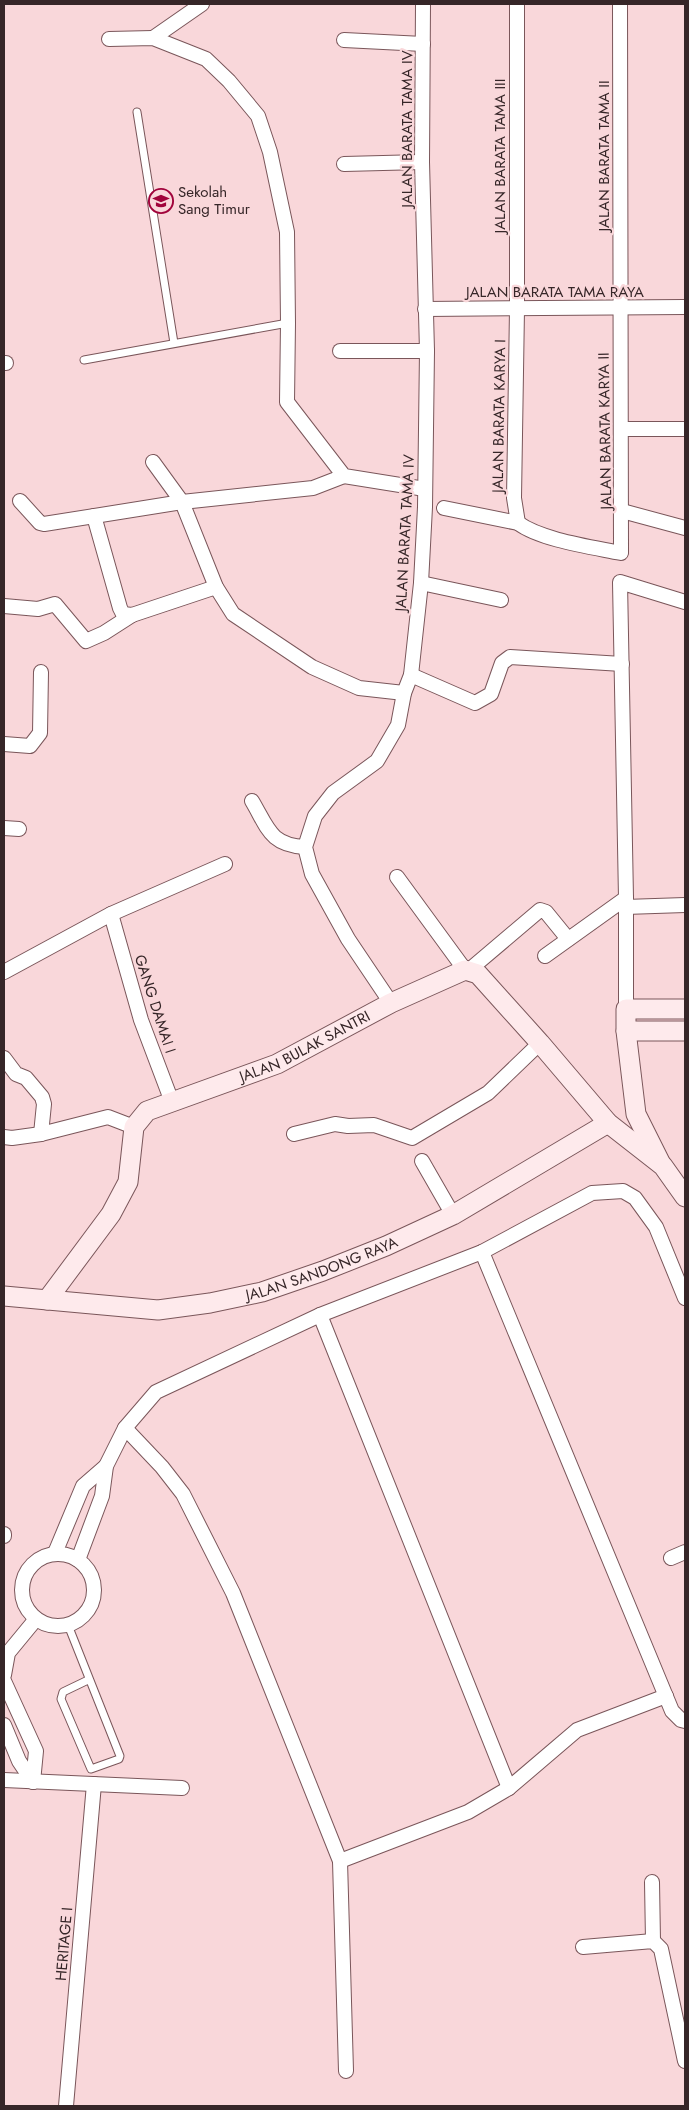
<svg xmlns="http://www.w3.org/2000/svg" width="689" height="2110" font-family="Jost,sans-serif">
  <style>
    .lines { fill: none; stroke-linecap: round; stroke-linejoin: round }
    .lane-casing { stroke: #7a565a; stroke-width: 9 }
    .street-casing { stroke: #7a565a; stroke-width: 16 }
    .secondary-casing { stroke: #7a565a; stroke-width: 21 }
    .lane { stroke: #fff; stroke-width: 7 }
    .street { stroke: #fff; stroke-width: 14 }
    .secondary { stroke: #feeaec; stroke-width: 19 }
    .labels { text-anchor: middle; stroke-width: 4.5; stroke-linejoin: round; paint-order: stroke }
    .street-label { font-size: 15px; fill: #362628; stroke: #f9d7da }
    .poi-label { font-size: 15px; fill: #362628; stroke: #f9d7da; text-anchor: start }
  </style>
  <rect width="100%" height="100%" fill="#f9d7da"/>
  <g class="lines">
    <defs>
      <g id="lane">
        <polyline points="137,112 174,343"/>
        <polyline points="84,360 288,323"/>
        <polyline points="68,1625 120,1756 119,1759 91,1769 61,1699 63,1692 88,1680"/>
      </g>
      <g id="street">
        <polyline points="517,4 517,309 514,498 518,523"/>
        <polyline points="153,38 202,4"/>
        <polyline points="109,39 153,38 206,59 229,81 258,116 270,152 287,232 288,323 287,402 344,476 425,489"/>
        <polyline points="344,40 423,44"/>
        <polyline points="344,164 422,162"/>
        <polyline points="425,309 685,307"/>
        <polyline points="340,351 427,351"/>
        <polyline points="4,363 6,363"/>
        <polyline points="622,429 685,429"/>
        <polyline points="153,462 182,502 216,587 233,614 312,667 359,688 404,693"/>
        <polyline points="20,501 40,523 44,524 182,502 313,488 344,476"/>
        <path d="M444,508l74,15c23,17 74,24 103,30l-1,-549"/>
        <polyline points="622,511 685,528"/>
        <polyline points="94,516 120,608 123,614 132,615 216,587"/>
        <polyline points="421,583 501,600"/>
        <polyline points="4,606 38,609 55,604 86,641 104,633 132,615"/>
        <polyline points="411,675 475,703 491,694 502,663 510,657 622,664"/>
        <polyline points="4,744 30,746 40,733 41,672"/>
        <path d="M252,801c16,27 18,44 53,46"/>
        <polyline points="4,828 19,829"/>
        <polyline points="397,877 465,970"/>
        <polyline points="625,907 685,905"/>
        <polyline points="111,914 141,1020 172,1102"/>
        <polyline points="545,956 626,898"/>
        <polyline points="468,971 540,910 546,912 568,939"/>
        <polyline points="4,972 111,914 225,864"/>
        <polyline points="391,1003 348,939 312,874 305,847 315,816 333,793 377,761 398,725 404,693 411,675 421,583 425,507 427,351 422,162 423,4"/>
        <polyline points="626,1009 626,898 620,582 685,602"/>
        <polyline points="4,1058 16,1074 26,1078 42,1097 44,1104 41,1134"/>
        <polyline points="294,1134 335,1124 348,1126 374,1125 412,1138 488,1093 540,1043"/>
        <polyline points="4,1137 12,1138 41,1134 108,1117 134,1127"/>
        <polyline points="422,1161 453,1215"/>
        <polyline points="482,1252 672,1711 681,1720 685,1721"/>
        <polyline points="320,1315 509,1788"/>
        <polyline points="125,1428 162,1467 183,1494 233,1593 340,1861 346,2071"/>
        <polyline points="4,1534 4,1536"/>
        <polyline points="55,1553 83,1486 106,1466"/>
        <circle cx="58" cy="1590" r="36"/>
        <polyline points="671,1558 685,1552"/>
        <polyline points="78,1560 102,1496 106,1466 125,1428 156,1392 320,1315 482,1252 592,1193 623,1191 635,1198 656,1227 685,1298"/>
        <polyline points="4,1675 8,1653 36,1619"/>
        <polyline points="4,1681 36,1751 33,1782"/>
        <polyline points="4,1725 19,1761 33,1782"/>
        <polyline points="4,1780 182,1788"/>
        <polyline points="340,1861 468,1812 509,1788 577,1730 666,1696"/>
        <polyline points="652,1882 653,1941"/>
        <polyline points="583,1947 653,1941 661,1949 685,2061"/>
        <polyline points="66,2106 94,1784"/>
      </g>
      <g id="secondary">
        <polyline points="626,1031 685,1031"/>
        <polyline points="660,1162 636,1114 626,1031 626,1009 685,1009"/>
        <path id="s1" d="M4,1296l154,14 52,-7 52,-11 61,-21 63,-25 67,-31 155,-92"/>
        <path id="s2" d="M47,1300l64,-86 17,-32 6,-55 13,-16 130,-47 114,-61 74,-33 13,4 62,69 68,80 55,43 22,31"/>
      </g>
    </defs>
    <!-- lane casing -->
    <use href="#lane" class="lane-casing"/>
    <!-- street casing -->
    <use href="#street" class="street-casing"/>
    <!-- secondary casing -->
    <use href="#secondary" class="secondary-casing"/>
    <!-- lane -->
    <use href="#lane" class="lane"/>
    <!-- street -->
    <use href="#street" class="street"/>
    <!-- secondary -->
    <use href="#secondary" class="secondary"/>
  </g>
  <!-- icons -->
  <defs>
    <symbol id="school-ring" viewBox="-11 -11 22 22"><circle r="9.5" fill="#f9d7da" stroke="#a1033b" stroke-width="1.5"/><path d="M0-5L7-2L0 1L-7-2ZM-4 1L0 2.5L4 1V4Q0 6-4 4Z" fill="#a1033b"/></symbol>
  </defs>
  <g fill-rule="evenodd">
    <use href="#school-ring" x="147" y="187" width="28" height="28"/>
  </g>
  <g class="labels">
    <!-- street labels -->
    <g class="street-label">
      <text transform="translate(407 129) rotate(-90)" y="5">JALAN BARATA TAMA IV</text>
      <text transform="translate(500 156) rotate(-90)" y="5">JALAN BARATA TAMA III</text>
      <text transform="translate(604 156) rotate(-90)" y="5">JALAN BARATA TAMA II</text>
      <text x="555" y="297">JALAN BARATA TAMA RAYA</text>
      <text transform="translate(499 416) rotate(-89)" y="5">JALAN BARATA KARYA I</text>
      <text transform="translate(605 431) rotate(-91)" y="5">JALAN BARATA KARYA II</text>
      <text transform="translate(405 533) rotate(-87)" y="5">JALAN BARATA TAMA IV</text>
      <text transform="translate(155 1004) rotate(72)" y="5">GANG DAMAI I</text>
      <text dy="5" stroke="none"><textPath href="#s2" startOffset="390">JALAN BULAK SANTRI</textPath></text>
      <text dy="5" stroke="none"><textPath href="#s1" startOffset="324">JALAN SANDONG RAYA</textPath></text>
      <text transform="translate(64 1944) rotate(-85)" y="5">HERITAGE I</text>
    </g>
    <!-- poi labels -->
    <g class="poi-label">
      <text x="178" y="197">Sekolah<tspan x="178" dy="17">Sang Timur</tspan></text>
    </g>
  </g>
  <!-- border -->
  <rect width="689" height="2110" fill="none" stroke="#362628" stroke-width="10"/>
</svg>
